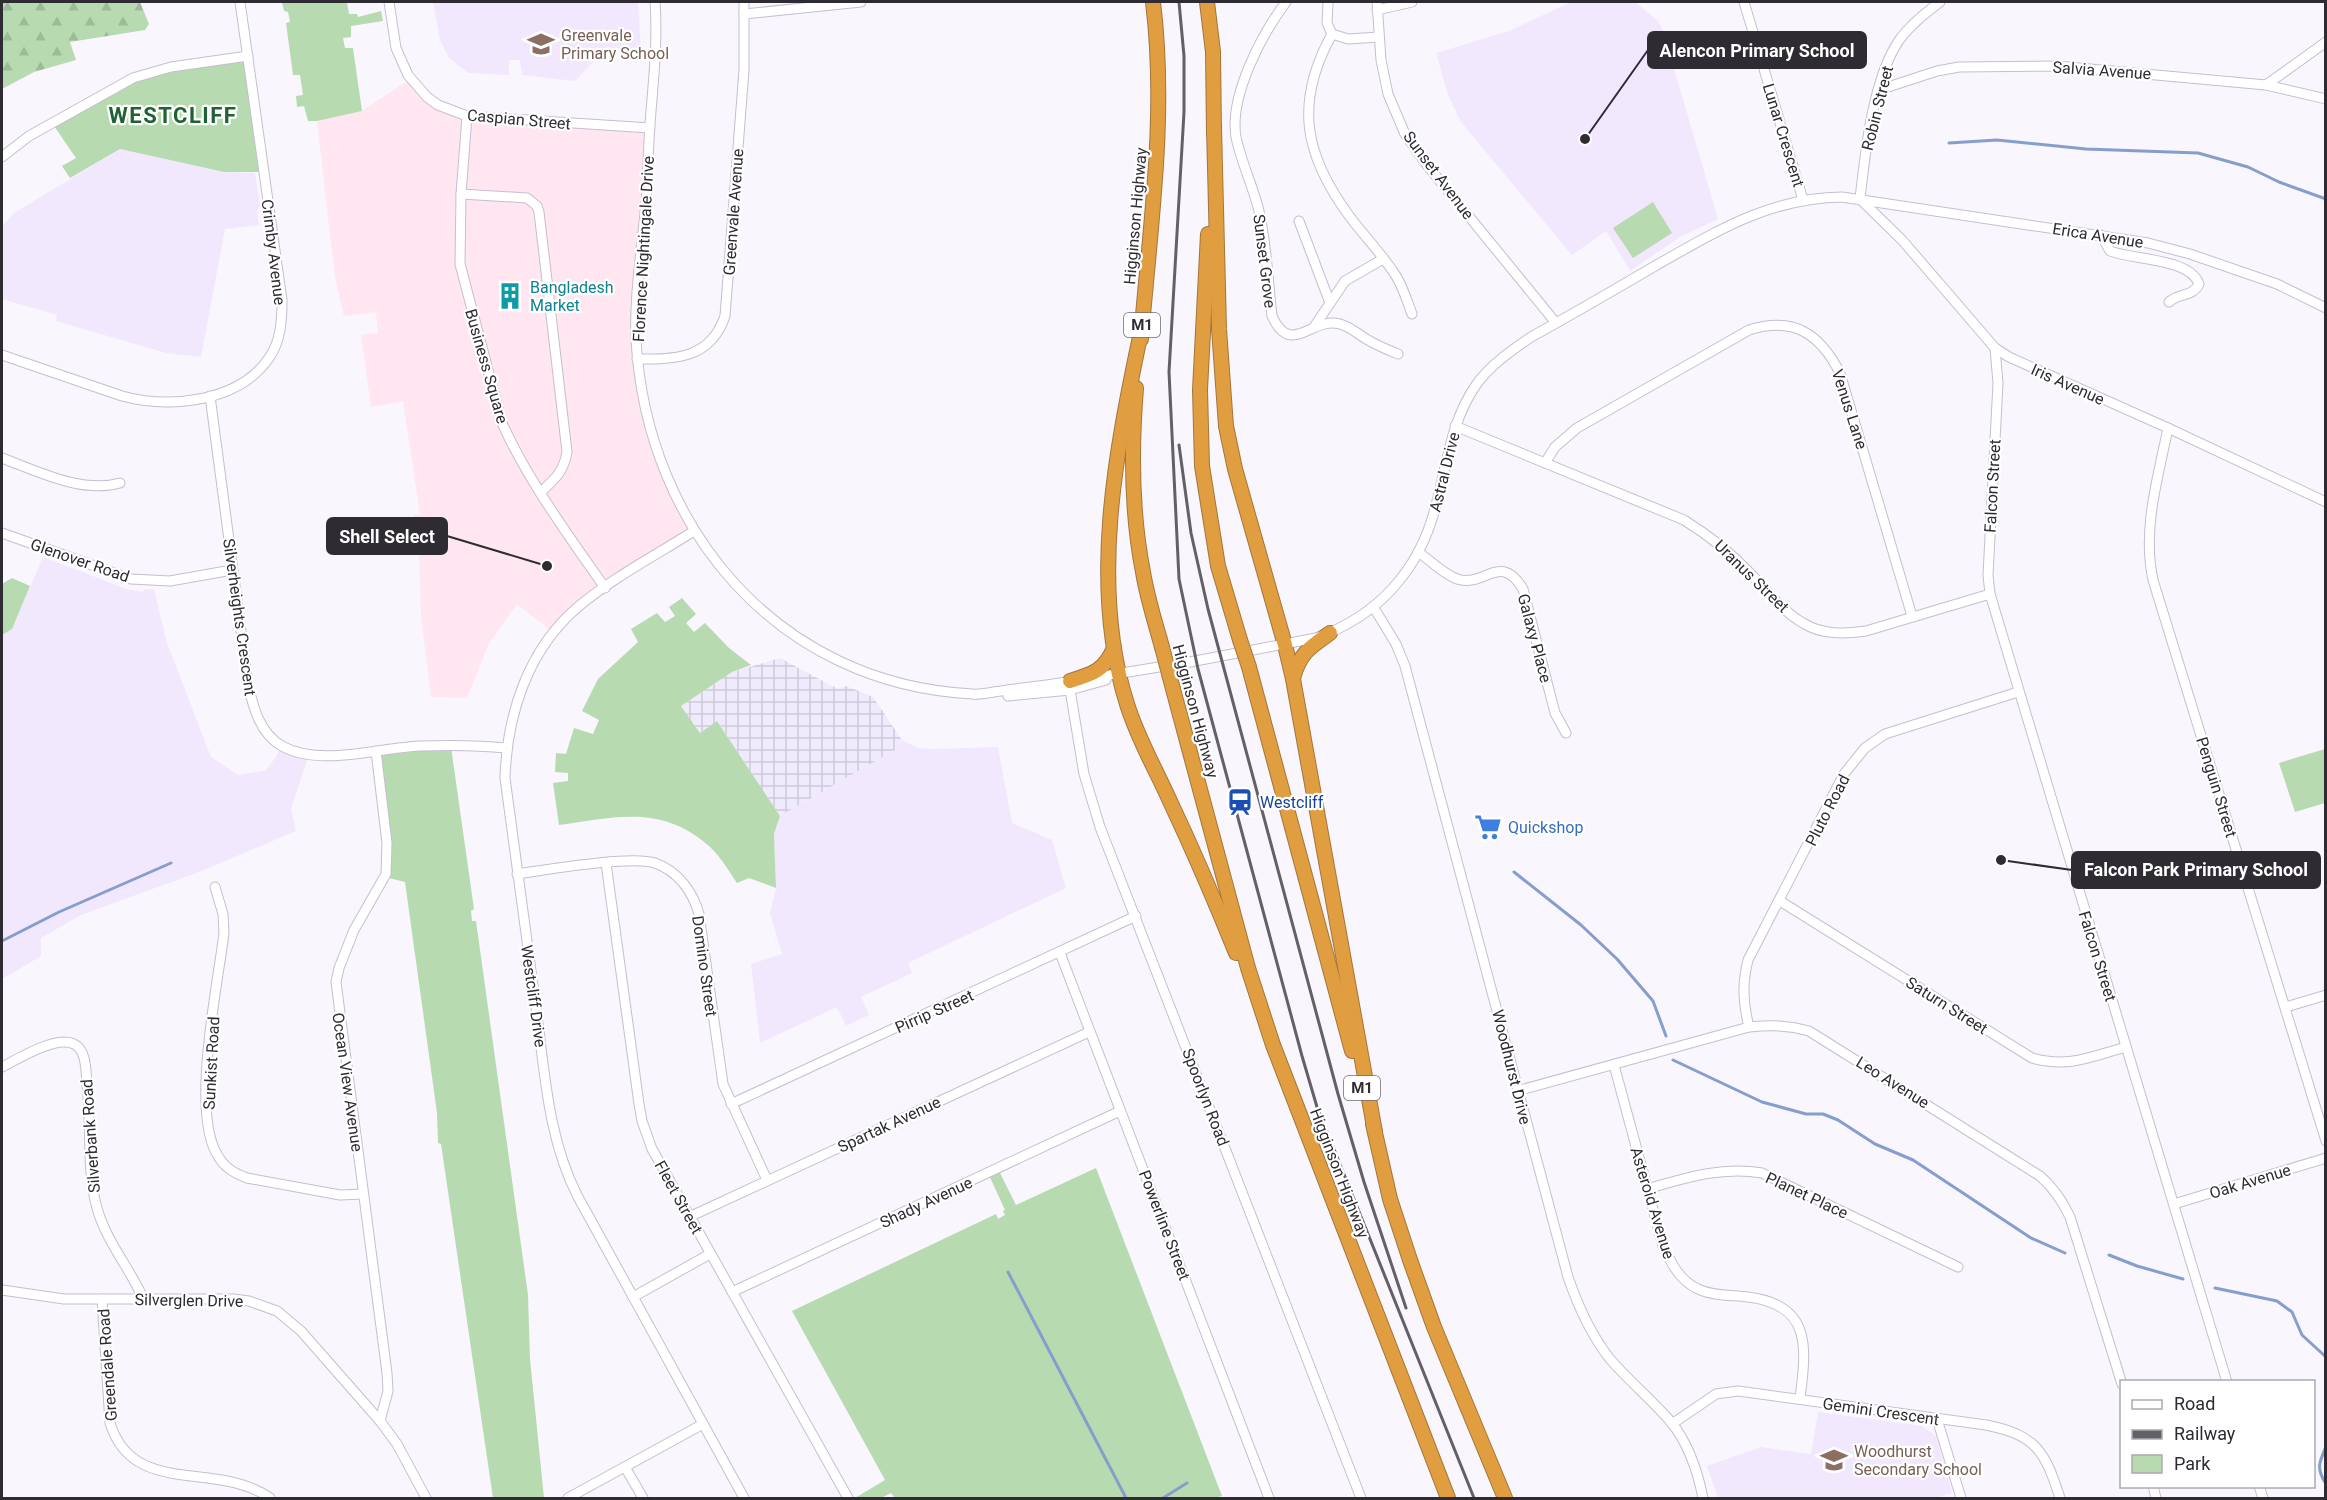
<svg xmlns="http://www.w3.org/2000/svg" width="2327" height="1500" font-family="Roboto,sans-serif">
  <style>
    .commercial { fill: #ffe6f1 }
    .industrial { fill: url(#industrial-grid) }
    .built { fill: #f1e8fe }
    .green { fill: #b8dab1 }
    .forest { fill: url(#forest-firs) }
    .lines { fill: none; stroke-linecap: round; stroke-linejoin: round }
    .stream { stroke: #859ecd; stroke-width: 3 }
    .minor-casing { stroke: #c6bed1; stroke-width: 11 }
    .highway-casing { stroke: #a2763b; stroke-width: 16 }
    .minor { stroke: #fff; stroke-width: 9 }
    .highway { stroke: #e19e40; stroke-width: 14 }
    .rail { stroke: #636067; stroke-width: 3 }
    .highway-bridge-casing { stroke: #a2763b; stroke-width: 16; stroke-linecap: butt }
    .highway-bridge { stroke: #e19e40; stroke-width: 14 }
    .labels { text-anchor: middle; stroke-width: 4.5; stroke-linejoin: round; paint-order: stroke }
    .shield { fill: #fff; stroke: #6d6b70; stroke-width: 1.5 }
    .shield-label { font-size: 15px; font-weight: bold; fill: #2e2b32 }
    .education-label { font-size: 16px; fill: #785e54; stroke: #fff; text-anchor: start }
    .street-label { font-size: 16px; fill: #2e2b32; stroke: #fff }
    .culture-label { font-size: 16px; fill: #0d838f; stroke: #fff; text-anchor: start }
    .transit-label { font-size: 16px; fill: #164399; stroke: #fff; text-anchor: start }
    .shop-label { font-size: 16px; fill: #366cbe; stroke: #fff; text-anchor: start }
    .district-label { font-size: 22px; font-weight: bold; letter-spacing: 1.5px; fill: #206233; stroke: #fff }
    .leader { fill: none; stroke: #2e2b32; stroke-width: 2 }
    .callout-dot { fill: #2e2b32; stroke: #fff; stroke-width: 2 }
    .callout { fill: #2e2b32; stroke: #2e2b32; stroke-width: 2 }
    .callout-label { font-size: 18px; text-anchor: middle; font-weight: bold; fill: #fff }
  </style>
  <defs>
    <pattern id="industrial-grid" width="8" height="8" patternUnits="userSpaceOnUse" patternTransform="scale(1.5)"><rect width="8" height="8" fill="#f0ebfc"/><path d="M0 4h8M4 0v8" fill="none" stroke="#cecad8"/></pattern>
    <pattern id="forest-firs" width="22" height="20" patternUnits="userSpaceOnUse" patternTransform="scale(1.5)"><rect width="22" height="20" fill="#b8dab1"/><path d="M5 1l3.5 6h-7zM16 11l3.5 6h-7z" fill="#9ebb99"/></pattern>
  </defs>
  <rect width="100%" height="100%" fill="#f9f6fe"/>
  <!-- commercial -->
  <polygon class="commercial" points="410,79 454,113 650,130 636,337 651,435 695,531 605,588 555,634 517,604 488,645 467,698 431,697 421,617 419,553 414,515 420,514 403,401 371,407 361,335 378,333 376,312 344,316 335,277 317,121 362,111"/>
  <!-- industrial -->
  <polygon class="industrial" points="780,658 838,689 846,686 873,697 902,740 895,750 780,816 718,722 700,733 681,706 732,672"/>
  <!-- built -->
  <g class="built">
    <polygon points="433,2 638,2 641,50 607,48 575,81 522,75 520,60 509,60 509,75 468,73 449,58 440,40"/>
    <polygon points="1571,2 1635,2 1658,21 1663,31 1718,219 1680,237 1630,271 1606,231 1572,255 1461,122 1448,95 1436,53 1509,31"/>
    <polygon points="120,149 224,172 255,173 260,206 257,211 259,225 225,229 201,357 166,353 56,321 57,315 2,299 2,226 14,213"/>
    <polygon points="43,557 127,589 143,592 145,589 154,590 167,643 211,757 238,775 266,770 276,757 281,746 309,755 291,809 296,831 199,872 81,915 41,938 41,956 2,979 2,635 12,629"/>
    <polygon points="902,740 918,748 933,749 998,747 1012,823 1052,840 1066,888 908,963 912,973 861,997 869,1015 846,1026 837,1007 760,1043 751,964 782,954 770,913 776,888 774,834 780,816 895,750"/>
    <polygon points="1818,1412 1922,1426 1936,1436 1952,1493 1936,1498 1718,1498 1707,1466 1761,1447 1811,1454"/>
  </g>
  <!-- green -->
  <g class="green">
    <polygon points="282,2 347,2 349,14 357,14 358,17 381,11 383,21 351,26 351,37 343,38 345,48 353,48 362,111 317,121 308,121 304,106 297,107 296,96 303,95 300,75 293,75 286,23 290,22 288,12 284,11"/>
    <polygon points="248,56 264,172 224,172 120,149 70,178 62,166 76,158 52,123 133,79"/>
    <polygon points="1653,202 1672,233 1633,258 1613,228"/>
    <polygon points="12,578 30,586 12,629 2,635 2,584"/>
    <path d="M682,598l14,16 -10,9 8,9 11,-9 24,25 22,17 -19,7 -51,34 19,27 17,-12 63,95 -6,18 2,54 -27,-10 -12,5c-8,-12 -17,-27 -28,-37 -47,-42 -94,-29 -150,-21l-6,-42 15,-2v-8l-13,-1 1,-19 10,1 8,-26 19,6 6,-14 -17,-9 16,-32 40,-37 -7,-13 26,-16 8,9 10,-6 -6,-9z"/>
    <polygon points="451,747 474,909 471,911 472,921 476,921 528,1295 530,1359 544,1498 493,1498 441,1144 438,1143 437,1113 405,882 385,877 386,874 376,751"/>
    <polygon points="2325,749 2325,803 2295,812 2279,763"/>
    <polygon points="1096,1168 1222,1496 1214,1498 895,1498 891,1493 881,1498 855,1498 885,1480 792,1311 996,1214 998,1219 1005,1215 1003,1211 1005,1210 988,1173 998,1169 1016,1205"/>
  </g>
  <!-- forest -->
  <polygon class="forest" points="2,2 140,2 149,24 145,30 70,42 76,60 34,72 2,89"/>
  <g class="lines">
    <!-- stream -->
    <g class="stream">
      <polyline points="1949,143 1997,140 2086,149 2198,153 2248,167 2279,182 2326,199"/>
      <polyline points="1514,872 1581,925 1617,959 1653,1001 1666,1036"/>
      <polyline points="2,941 59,912 171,863"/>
      <polyline points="1673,1060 1762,1102 1806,1114 1823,1114 1838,1120 1875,1144 1913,1160 2031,1238 2065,1253"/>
      <polyline points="2109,1255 2137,1266 2183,1279"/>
      <polyline points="1008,1272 1126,1498"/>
      <polyline points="2215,1288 2277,1301 2292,1312 2302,1335 2326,1357"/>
      <path d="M2326,1447c-7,15 -10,22 0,37"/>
      <polyline points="1163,1498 1187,1483"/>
    </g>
    <defs>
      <g id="minor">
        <polyline points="389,2 396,48 408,75 427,97 438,105 467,116 650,128"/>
        <path d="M655,2c3,40 -2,82 -5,122 -2,27 -2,53 -4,79 -4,44 -12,94 -10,137 11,189 142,344 336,354 10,1 19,-2 29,-3 25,-4 49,-6 73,-10"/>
        <path d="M1286,2c-24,32 -57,94 -50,135 5,25 17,49 23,74 8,34 9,71 13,105 19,42 40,0 68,8 11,3 19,11 28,16 10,6 20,10 30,14"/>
        <polyline points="1377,2 1381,60 1388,94 1405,134 1427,165 1556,323"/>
        <polyline points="1744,2 1803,200"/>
        <polyline points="1328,4 1327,23 1332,34 1348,39 1379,37"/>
        <polyline points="1377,10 1412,2"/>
        <polyline points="744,14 861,2"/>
        <path d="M1332,34c-38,69 -28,121 18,183 15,20 33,38 46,59 7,11 11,25 16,38"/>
        <polyline points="2266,85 2326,42"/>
        <polyline points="1879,90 1937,71 1959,67 2057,66 2266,85 2326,99"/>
        <path d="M467,116l-6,78 -1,70 42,159c26,58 67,113 103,165"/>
        <polyline points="2,157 29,136 133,78 171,67 248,56"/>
        <path d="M461,194l66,4 10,8 2,6 28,240c-3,19 -12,27 -26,40"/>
        <polyline points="1860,199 1902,240 1995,348 2009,357 2168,428 2326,502"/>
        <path d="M1860,199c5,-46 13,-122 40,-160 11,-15 25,-26 40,-37"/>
        <polyline points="1299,221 1330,303"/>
        <path d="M2101,235l9,16c23,9 80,7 89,33 -6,13 -21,9 -30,18"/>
        <polyline points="1314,327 1345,281 1383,259"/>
        <polyline points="1995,348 1998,383 1988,575 1990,594 2227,1382"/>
        <path d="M2,355l120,41c48,13 117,6 147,-38 12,-17 13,-38 13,-58l-42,-298"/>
        <path d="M637,359c39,1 74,-1 88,-43l19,-246v-68"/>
        <path d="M210,396l38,288c5,23 12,50 34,62 37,21 96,2 137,0 28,-1 59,-1 87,2"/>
        <path d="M1455,426l229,94c24,15 45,31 65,52 17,17 33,39 54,51 19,12 42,11 63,8l124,-37"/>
        <path d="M2168,428c-10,50 -26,101 -15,152l173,561"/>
        <path d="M2,458c35,13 80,36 118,25"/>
        <path d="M1545,463l10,-16 22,-19 172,-98c45,-14 71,4 91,43l72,243"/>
        <path d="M694,531c-38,24 -80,46 -115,75 -51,43 -72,108 -74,172 10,79 21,158 32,237 8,62 12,126 41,182l166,301"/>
        <polyline points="2,533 131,579 170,581 232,570"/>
        <path d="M1418,552c12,8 25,22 39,27 28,9 43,-28 66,10l32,124 11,20"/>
        <path d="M1374,608l22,36 9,22 163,611c10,29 23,58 42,82 19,22 42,41 61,63 17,21 27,51 32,76"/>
        <path d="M1091,678l99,-16 126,-24c62,-22 104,-68 120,-133 11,-41 15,-84 40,-120 14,-20 36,-35 55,-48 42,-23 83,-47 124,-71 62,-35 114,-68 187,-69l306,46 42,11 87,30 49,24"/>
        <polyline points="1059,686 1070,690 1084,774 1100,827 1361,1498"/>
        <polyline points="1008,696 1070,690 1106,680"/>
        <polyline points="376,751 387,843 386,874 354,930 339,968 336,982 387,1373 388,1391 380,1421"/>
        <polyline points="606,863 639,1104 642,1121 652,1149 848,1498"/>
        <path d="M517,874c29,-4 114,-19 138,-11 23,8 38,29 44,51l24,170 44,96"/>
        <path d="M215,887l8,27 1,19c-6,51 -34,180 -6,223 7,12 16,17 29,22l93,17 23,-1"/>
        <path d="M1780,901l252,157c37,10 58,-1 94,-11"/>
        <polyline points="1060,953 1269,1498"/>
        <polyline points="2286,1007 2326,995"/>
        <path d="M1749,1027c-6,-24 -7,-43 -1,-67l96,-186 21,-26 20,-14 133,-42"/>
        <path d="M1614,1065l49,181c8,17 17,35 35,43 15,7 33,6 50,8 65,8 58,52 52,102"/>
        <path d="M2,1067c16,-8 54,-32 72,-23 13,6 12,29 13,42 5,40 -1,83 10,122 9,33 32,59 46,90"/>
        <path d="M1517,1091l232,-64c22,-2 39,-2 60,4l231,145c14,12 22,24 30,41l52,167"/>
        <polyline points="731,1104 1136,916"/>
        <path d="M1647,1189c38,-11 75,-23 115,-16l196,94"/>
        <polyline points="2174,1204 2326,1158"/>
        <polyline points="689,1217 1089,1032"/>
        <polyline points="2,1290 64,1299 233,1299 249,1301 277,1311 301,1331 380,1421 397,1444 426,1498"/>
        <polyline points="732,1292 1120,1111"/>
        <polyline points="633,1297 710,1254"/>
        <path d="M102,1299l8,124c23,75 107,37 160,75"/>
        <polyline points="1937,1419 1961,1498"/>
        <path d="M1672,1424l44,-30 22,-3 248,34c51,10 59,27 74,73"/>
        <polyline points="625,1467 643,1498"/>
        <polyline points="2153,1486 2156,1498"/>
        <polyline points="2259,1486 2263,1498"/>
        <polyline points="568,1498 703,1424"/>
      </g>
      <g id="highway">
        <polyline points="1207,2 1213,52 1214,134"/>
        <polyline points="1214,127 1219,329 1226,426 1235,469 1285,645 1293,679 1375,1132"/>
        <polyline points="1208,234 1200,390 1202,466 1218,566 1240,640"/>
        <path d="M1141,332c-25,118 -52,253 -14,372 10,33 28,64 42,95 24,51 46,102 67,154"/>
        <path d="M1141,339c9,-113 26,-223 12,-337"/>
        <path d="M1136,388c-5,62 -5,123 7,184 4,25 12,50 19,75"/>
        <polyline points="1249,667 1352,1051"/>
        <path d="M1293,678c7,-25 17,-31 37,-45"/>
        <path d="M1070,681c23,-7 34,-10 44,-33"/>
        <polyline points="1173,689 1248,968 1273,1045 1448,1498"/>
        <polyline points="1373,1124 1390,1199 1410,1260 1434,1327 1505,1498"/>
      </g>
    </defs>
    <!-- minor casing -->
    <use href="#minor" class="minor-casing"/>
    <!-- highway casing -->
    <use href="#highway" class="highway-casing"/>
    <!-- minor -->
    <use href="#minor" class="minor"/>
    <!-- highway -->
    <use href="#highway" class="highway"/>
    <!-- rail -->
    <g class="rail">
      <polyline points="1179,2 1184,56 1184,112 1169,372 1179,579 1198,669 1302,1056 1317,1107 1474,1498"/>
      <polyline points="1179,445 1191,533 1208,609 1338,1094 1364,1182 1406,1308"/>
    </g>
    <defs>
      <g id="highway-bridge">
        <polyline points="1240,640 1249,667"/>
        <polyline points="1162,647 1173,689"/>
      </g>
    </defs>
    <!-- highway-bridge casing -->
    <use href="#highway-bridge" class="highway-bridge-casing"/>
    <!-- highway-bridge -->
    <use href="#highway-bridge" class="highway-bridge"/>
  </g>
  <!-- icons -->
  <defs>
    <symbol id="school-bare" viewBox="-9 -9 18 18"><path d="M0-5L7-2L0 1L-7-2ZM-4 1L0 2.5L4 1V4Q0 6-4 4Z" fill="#8d6e63" stroke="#fff" stroke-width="2.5" paint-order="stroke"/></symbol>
    <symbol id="building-bare" viewBox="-9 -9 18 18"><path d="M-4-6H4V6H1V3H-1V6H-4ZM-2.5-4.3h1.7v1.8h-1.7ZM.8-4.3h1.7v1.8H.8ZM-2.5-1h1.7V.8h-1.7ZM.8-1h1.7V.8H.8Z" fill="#0f9aa8" stroke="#fff" stroke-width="2.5" paint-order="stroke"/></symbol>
    <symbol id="station-bare" viewBox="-9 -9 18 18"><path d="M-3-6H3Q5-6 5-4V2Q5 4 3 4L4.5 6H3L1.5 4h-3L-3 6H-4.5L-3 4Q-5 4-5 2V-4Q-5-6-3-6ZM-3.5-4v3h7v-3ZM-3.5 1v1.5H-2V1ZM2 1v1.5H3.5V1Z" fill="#1a4fb4" stroke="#fff" stroke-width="2.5" paint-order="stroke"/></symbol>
    <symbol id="supermarket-bare" viewBox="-9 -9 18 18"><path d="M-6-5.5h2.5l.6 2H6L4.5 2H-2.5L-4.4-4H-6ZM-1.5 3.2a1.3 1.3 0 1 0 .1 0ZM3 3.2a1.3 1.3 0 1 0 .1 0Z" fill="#3f7fe0" stroke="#fff" stroke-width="2.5" paint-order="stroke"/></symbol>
  </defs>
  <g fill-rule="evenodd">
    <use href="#school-bare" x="522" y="25" width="38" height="38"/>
    <use href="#building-bare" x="491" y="277" width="38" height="38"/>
    <use href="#station-bare" x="1221" y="783" width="38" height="38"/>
    <use href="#supermarket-bare" x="1469" y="808" width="38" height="38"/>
    <use href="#school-bare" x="1815" y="1441" width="38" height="38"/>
  </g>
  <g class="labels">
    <!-- shield labels -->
    <g class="shield">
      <rect x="1124" y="313" width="36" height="24" rx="4.5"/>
      <rect x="1344" y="1076" width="36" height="24" rx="4.5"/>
    </g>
    <g class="shield-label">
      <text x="1142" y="330">M1</text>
      <text x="1362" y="1093">M1</text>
    </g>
    <!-- education labels -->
    <g class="education-label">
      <text x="561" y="41">Greenvale<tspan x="561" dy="18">Primary School</tspan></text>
      <text x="1854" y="1457">Woodhurst<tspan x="1854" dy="18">Secondary School</tspan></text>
    </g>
    <!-- street labels -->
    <g class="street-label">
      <text transform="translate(2102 70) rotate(4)" y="6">Salvia Avenue</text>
      <text transform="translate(1877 108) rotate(-76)" y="6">Robin Street</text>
      <text transform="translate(519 119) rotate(5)" y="6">Caspian Street</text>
      <text transform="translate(1784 135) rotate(73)" y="6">Lunar Crescent</text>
      <text transform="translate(1439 175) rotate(53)" y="6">Sunset Avenue</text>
      <text transform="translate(733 212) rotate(-86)" y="6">Greenvale Avenue</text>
      <text transform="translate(1135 216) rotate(-85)" y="6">Higginson Highway</text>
      <text transform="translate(2098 235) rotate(9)" y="6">Erica Avenue</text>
      <text transform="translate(643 249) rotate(-87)" y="6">Florence Nightingale Drive</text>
      <text transform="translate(274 252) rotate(83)" y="6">Crimby Avenue</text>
      <text transform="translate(1265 261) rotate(83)" y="6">Sunset Grove</text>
      <text transform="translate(487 366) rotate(74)" y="6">Business Square</text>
      <text transform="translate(2068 384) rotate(24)" y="6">Iris Avenue</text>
      <text transform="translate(1850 409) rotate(72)" y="6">Venus Lane</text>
      <text transform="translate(1444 472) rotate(-76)" y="6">Astral Drive</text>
      <text transform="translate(1992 486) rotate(-87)" y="6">Falcon Street</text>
      <text transform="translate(80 560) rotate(19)" y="6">Glenover Road</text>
      <text transform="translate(1752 576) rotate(44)" y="6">Uranus Street</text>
      <text transform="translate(240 617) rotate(82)" y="6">Silverheights Crescent</text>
      <text transform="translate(1535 638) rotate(75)" y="6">Galaxy Place</text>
      <text transform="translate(1196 711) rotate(75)" y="6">Higginson Highway</text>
      <text transform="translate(2217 787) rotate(73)" y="6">Penguin Street</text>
      <text transform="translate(1827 810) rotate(-63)" y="6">Pluto Road</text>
      <text transform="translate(2098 956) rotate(73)" y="6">Falcon Street</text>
      <text transform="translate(705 966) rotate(82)" y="6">Domino Street</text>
      <text transform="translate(534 996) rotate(82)" y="6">Westcliff Drive</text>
      <text transform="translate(1947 1005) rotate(32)" y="6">Saturn Street</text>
      <text transform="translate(934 1011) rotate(-24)" y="6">Pirrip Street</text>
      <text transform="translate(211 1063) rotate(-87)" y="6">Sunkist Road</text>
      <text transform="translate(1512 1067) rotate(76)" y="6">Woodhurst Drive</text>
      <text transform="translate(348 1082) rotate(82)" y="6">Ocean View Avenue</text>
      <text transform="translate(1893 1082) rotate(32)" y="6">Leo Avenue</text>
      <text transform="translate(1206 1097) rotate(69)" y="6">Spoorlyn Road</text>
      <text transform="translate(889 1124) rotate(-25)" y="6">Spartak Avenue</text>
      <text transform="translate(90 1136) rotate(-94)" y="6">Silverbank Road</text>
      <text transform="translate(1340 1173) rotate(69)" y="6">Higginson Highway</text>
      <text transform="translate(2250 1181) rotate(-17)" y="6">Oak Avenue</text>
      <text transform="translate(1807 1195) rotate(25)" y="6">Planet Place</text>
      <text transform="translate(679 1197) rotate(61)" y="6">Fleet Street</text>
      <text transform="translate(926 1202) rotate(-25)" y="6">Shady Avenue</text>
      <text transform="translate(1653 1203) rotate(73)" y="6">Asteroid Avenue</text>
      <text transform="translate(1165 1225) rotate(69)" y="6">Powerline Street</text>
      <text transform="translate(189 1300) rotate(1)" y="6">Silverglen Drive</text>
      <text transform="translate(107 1365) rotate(-94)" y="6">Greendale Road</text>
      <text transform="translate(1881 1411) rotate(8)" y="6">Gemini Crescent</text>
    </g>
    <!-- culture labels -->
    <g class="culture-label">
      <text x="530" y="293">Bangladesh<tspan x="530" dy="18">Market</tspan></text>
    </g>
    <!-- transit labels -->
    <g class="transit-label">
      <text x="1260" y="808">Westcliff</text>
    </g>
    <!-- shop labels -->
    <g class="shop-label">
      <text x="1508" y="833">Quickshop</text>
    </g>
    <!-- district labels -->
    <g class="district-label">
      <text x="173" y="123">WESTCLIFF</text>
    </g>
  </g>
  <!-- callouts -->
  <path class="leader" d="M1585 139L1648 50M547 566L447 536M2001 860L2072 870"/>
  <g class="callout-dot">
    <circle cx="1585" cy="139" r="6"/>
    <circle cx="547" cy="566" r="6"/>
    <circle cx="2001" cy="860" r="6"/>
  </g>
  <g class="callout">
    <rect x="1648" y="32" width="218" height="36" rx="6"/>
    <rect x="327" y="518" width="120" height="36" rx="6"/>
    <rect x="2072" y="852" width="248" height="36" rx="6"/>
  </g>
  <g class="callout-label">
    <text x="1757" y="57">Alencon Primary School</text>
    <text x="387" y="543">Shell Select</text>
    <text x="2196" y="876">Falcon Park Primary School</text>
  </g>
  <!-- border -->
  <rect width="2327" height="1500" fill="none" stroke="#2e2b32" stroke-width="6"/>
  <!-- legend -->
  <rect x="2120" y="1380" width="195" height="108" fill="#ffffff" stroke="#abaaad" stroke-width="1.5"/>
  <rect x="2132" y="1400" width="30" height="9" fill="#ffffff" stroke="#abaaad" stroke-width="1.5"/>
  <text x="2174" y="1410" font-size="18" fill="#2e2b32">Road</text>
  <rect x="2132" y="1430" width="30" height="9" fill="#636067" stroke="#abaaad" stroke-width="1.5"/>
  <text x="2174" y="1440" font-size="18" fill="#2e2b32">Railway</text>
  <rect x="2132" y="1455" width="30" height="18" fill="#b8dab1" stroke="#abaaad" stroke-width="1.5"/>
  <text x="2174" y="1470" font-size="18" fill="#2e2b32">Park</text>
</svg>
